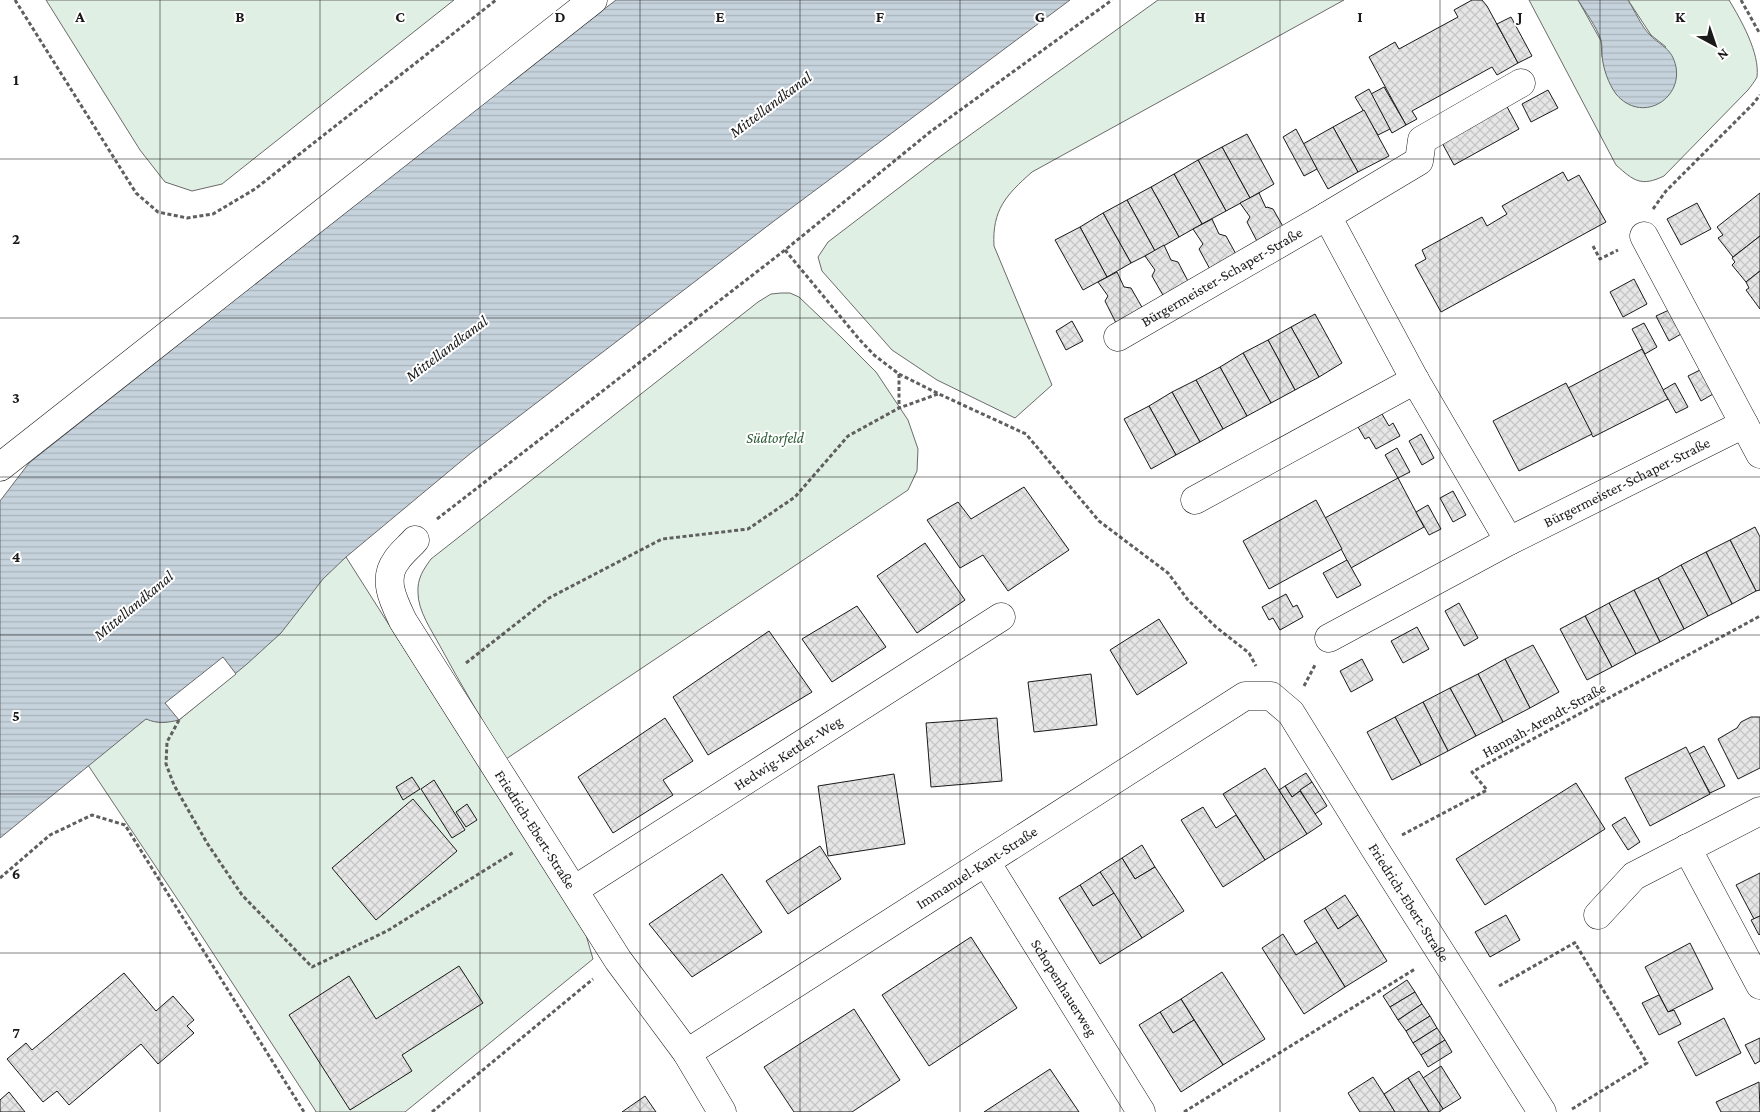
<svg xmlns="http://www.w3.org/2000/svg" width="1760" height="1112" font-family="'Crimson Pro',serif">
  <style>
    .green { fill: #e0efe3; stroke: #6a6a6a }
    .water { fill: url(#water-rules); stroke: #6a6a6a }
    .pier { fill: #fff; stroke: #6a6a6a }
    .building { fill: url(#building-cross-hatch); stroke: #1a1a1a }
    .lines { fill: none; stroke-linecap: round; stroke-linejoin: round }
    .minor-casing { stroke: #1a1a1a; stroke-width: 29 }
    .path { stroke: #5f5f5f; stroke-width: 3; stroke-dasharray: 4 2.5; stroke-linecap: butt }
    .minor { stroke: #fff; stroke-width: 28 }
    .grid { fill: none; stroke: #1a1a1a; stroke-width: 1; stroke-opacity: 0.55 }
    .labels { text-anchor: middle; stroke-width: 4; stroke-linejoin: round; paint-order: stroke }
    .street-label { font-size: 15px; fill: #1a1a1a; stroke: #fff }
    .park-label { font-size: 15px; font-style: italic; fill: #2b5a34; stroke: #fff }
    .water-label { font-size: 16px; font-style: italic; fill: #1a1a1a; stroke: #fff }
    .grid-label { font-size: 16px; text-anchor: middle; font-weight: bold; fill: #1a1a1a; stroke: #fff; stroke-width: 4; stroke-linejoin: round; paint-order: stroke }
  </style>
  <defs>
    <pattern id="water-rules" width="6" height="5" patternUnits="userSpaceOnUse" patternTransform="scale(1.25)"><rect width="6" height="5" fill="#c6d2dc"/><path d="M0 2.5h6" fill="none" stroke="#aab4bc"/></pattern>
    <pattern id="building-cross-hatch" width="8" height="8" patternUnits="userSpaceOnUse" patternTransform="scale(1.25)"><rect width="8" height="8" fill="#e6e6e6"/><path d="M0 0l8 8M0 8l8-8" fill="none" stroke="#c5c5c5"/></pattern>
  </defs>
  <rect width="100%" height="100%" fill="#fff"/>
  <!-- green -->
  <g class="green">
    <polygon points="46,0 454,0 222,184 192,191 165,182 140,150"/>
    <path d="M1158,0h186l-312,172c-26,23 -40,38 -38,74l58,139 -37,33 -78,-38 -45,-30 -70,-79 -4,-14 10,-15 110,-84z"/>
    <path d="M1529,0h49l23,41 1,16 64,-10 -15,-12 -23,-35h101c12,20 31,53 28,77 -2,4 -6,9 -9,13l-84,86c-23,11 -30,5 -48,-11z"/>
    <path d="M781,293h9l9,4 42,40 35,35 32,48 10,29 -1,22 -9,19 -402,269c-23,-37 -45,-74 -66,-113 -8,-15 -22,-35 -22,-53 -1,-14 5,-23 13,-34l327,-257 13,-8z"/>
    <polygon points="346,557 586,935 593,959 405,1112 316,1112 315,1110 194,924 88,765"/>
  </g>
  <!-- water -->
  <g class="water">
    <path d="M616,0h454l-296,221 -303,232 -125,104 -23,22 -42,54 -34,31 -68,56c-13,3 -21,4 -33,-1l-146,119v-337l29,-38 496,-393z"/>
    <path d="M1578,0h50c7,11 13,26 22,35 12,12 22,13 26,32 6,33 -35,57 -60,27 -8,-11 -13,-26 -14,-39 0,-5 0,-11 -1,-15 -5,-14 -15,-27 -23,-40z"/>
  </g>
  <!-- pier -->
  <polygon class="pier" points="223,657 236,674 179,720 165,703"/>
  <!-- building -->
  <g class="building">
    <polygon points="1472,0 1482,0 1487,6 1518,63 1497,75 1492,67 1412,111 1417,119 1406,125 1369,57 1395,42 1399,49 1458,17 1454,10"/>
    <polygon points="1511,17 1532,56 1518,63 1497,24"/>
    <polygon points="1384,87 1406,125 1392,133 1371,94"/>
    <polygon points="1369,89 1390,129 1378,135 1355,97"/>
    <polygon points="1548,90 1558,108 1531,122 1522,104"/>
    <polygon points="1505,103 1519,129 1454,165 1440,139"/>
    <polygon points="1364,110 1389,156 1358,172 1333,127"/>
    <polygon points="1333,127 1358,172 1328,189 1303,144"/>
    <polygon points="1296,129 1317,169 1304,176 1283,137"/>
    <polygon points="1247,134 1274,184 1250,198 1222,147"/>
    <polygon points="1222,147 1250,198 1226,211 1198,160"/>
    <polygon points="1198,160 1226,211 1202,224 1174,174"/>
    <polygon points="1563,172 1568,181 1579,175 1606,222 1441,312 1415,265 1426,259 1422,250 1482,217 1487,226 1507,214 1502,206"/>
    <polygon points="1174,174 1202,224 1179,237 1151,187"/>
    <polygon points="1151,187 1179,237 1155,251 1127,200"/>
    <polygon points="1259,193 1266,208 1267,207 1273,209 1285,230 1259,245 1247,222 1250,217 1240,203"/>
    <polygon points="1760,193 1760,236 1733,257 1718,238 1723,235 1717,227"/>
    <polygon points="1127,200 1155,251 1131,263 1103,213"/>
    <polygon points="1697,203 1711,229 1681,245 1667,219"/>
    <polygon points="1103,213 1131,263 1107,277 1080,227"/>
    <polygon points="1212,219 1219,234 1226,236 1237,256 1211,271 1199,249 1203,244 1193,229"/>
    <polygon points="1080,227 1107,277 1083,290 1055,240"/>
    <polygon points="1760,236 1760,271 1746,282 1732,265 1735,262 1732,258"/>
    <polygon points="1164,245 1171,260 1178,262 1189,283 1164,297 1152,276 1155,270 1145,256"/>
    <polygon points="1760,271 1760,309 1746,290 1749,288 1746,282"/>
    <polygon points="1117,272 1124,287 1131,288 1143,309 1116,323 1105,301 1108,296 1098,282"/>
    <polygon points="1634,279 1647,304 1623,317 1610,292"/>
    <polygon points="1669,310 1681,334 1669,341 1656,316"/>
    <polygon points="1315,314 1342,363 1319,377 1291,327"/>
    <polygon points="1072,321 1083,341 1066,350 1056,331"/>
    <polygon points="1644,323 1657,347 1645,354 1632,329"/>
    <polygon points="1291,327 1319,377 1295,390 1268,340"/>
    <polygon points="1268,340 1295,390 1271,403 1243,353"/>
    <polygon points="1642,349 1668,399 1593,437 1568,388"/>
    <polygon points="1243,353 1271,403 1247,416 1220,367"/>
    <polygon points="1220,367 1247,416 1223,429 1196,380"/>
    <polygon points="1700,370 1713,394 1701,401 1688,376"/>
    <polygon points="1196,380 1223,429 1200,442 1172,392"/>
    <polygon points="1566,383 1592,434 1519,471 1493,421"/>
    <polygon points="1675,383 1688,407 1676,413 1663,390"/>
    <polygon points="1172,392 1200,442 1176,455 1149,406"/>
    <polygon points="1149,406 1176,455 1151,469 1124,419"/>
    <polygon points="1382,414 1389,426 1393,423 1400,436 1376,449 1369,437 1365,439 1358,427"/>
    <polygon points="1421,434 1434,458 1422,465 1409,441"/>
    <polygon points="1397,448 1410,472 1398,478 1385,455"/>
    <polygon points="1398,478 1424,527 1351,568 1325,518"/>
    <polygon points="1024,487 1069,550 1008,591 983,555 960,568 927,520 958,502 971,519"/>
    <polygon points="1453,491 1466,515 1453,522 1440,498"/>
    <polygon points="1316,500 1342,549 1269,589 1243,541"/>
    <polygon points="1428,505 1441,529 1429,535 1416,512"/>
    <polygon points="1755,527 1760,537 1760,590 1756,591 1730,540"/>
    <polygon points="1730,540 1756,591 1732,604 1706,552"/>
    <polygon points="925,543 965,600 917,633 877,576"/>
    <polygon points="1706,552 1732,604 1708,616 1681,565"/>
    <polygon points="1347,560 1361,585 1337,598 1323,573"/>
    <polygon points="1681,565 1708,616 1684,629 1658,578"/>
    <polygon points="1658,578 1684,629 1660,642 1634,590"/>
    <polygon points="1634,590 1660,642 1636,654 1609,603"/>
    <polygon points="1286,594 1293,607 1297,605 1303,617 1280,630 1273,618 1269,620 1262,607"/>
    <polygon points="1459,603 1478,638 1464,646 1445,611"/>
    <polygon points="1609,603 1636,654 1612,667 1585,616"/>
    <polygon points="857,606 886,647 832,682 802,639"/>
    <polygon points="1585,616 1612,667 1587,680 1560,629"/>
    <polygon points="1159,619 1187,663 1137,695 1110,650"/>
    <polygon points="1417,627 1429,649 1403,663 1391,641"/>
    <polygon points="769,631 812,692 708,755 673,697"/>
    <polygon points="1533,645 1559,692 1530,708 1505,659"/>
    <polygon points="1362,659 1373,680 1351,692 1340,671"/>
    <polygon points="1505,659 1530,708 1503,722 1478,674"/>
    <polygon points="1091,674 1097,725 1034,732 1028,682"/>
    <polygon points="1478,674 1503,722 1476,736 1450,688"/>
    <polygon points="1450,688 1476,736 1448,751 1423,702"/>
    <polygon points="1423,702 1448,751 1421,765 1395,717"/>
    <polygon points="1395,717 1421,765 1392,780 1367,732"/>
    <polygon points="1751,717 1760,717 1760,768 1738,779 1718,739 1737,728 1741,722"/>
    <polygon points="665,718 693,761 663,780 673,795 613,833 578,777"/>
    <polygon points="997,718 1002,781 931,787 926,723"/>
    <polygon points="1704,746 1725,786 1710,793 1689,754"/>
    <polygon points="1686,747 1710,794 1650,826 1625,778"/>
    <polygon points="1265,768 1307,834 1265,860 1223,794"/>
    <polygon points="1306,773 1312,782 1292,797 1285,786"/>
    <polygon points="894,774 905,844 828,856 818,786"/>
    <polygon points="412,777 420,789 403,800 396,787"/>
    <polygon points="434,780 465,830 452,838 421,789"/>
    <polygon points="1312,782 1327,806 1315,814 1300,790"/>
    <polygon points="1576,783 1605,829 1485,905 1456,859"/>
    <polygon points="1285,786 1292,797 1300,791 1322,824 1307,834 1279,790"/>
    <polygon points="413,799 457,851 376,920 332,868"/>
    <polygon points="467,804 477,820 466,827 456,812"/>
    <polygon points="1203,807 1216,828 1236,815 1265,860 1223,887 1181,820"/>
    <polygon points="1625,817 1640,842 1628,850 1612,825"/>
    <polygon points="1142,845 1155,867 1135,879 1122,858"/>
    <polygon points="820,846 841,879 788,914 766,881"/>
    <polygon points="1122,858 1135,879 1155,867 1184,911 1142,938 1100,872"/>
    <polygon points="1100,872 1114,893 1093,906 1080,885"/>
    <polygon points="1760,873 1760,916 1754,919 1736,885"/>
    <polygon points="722,874 762,932 692,977 649,924"/>
    <polygon points="1080,885 1093,906 1114,893 1142,938 1100,964 1059,898"/>
    <polygon points="1345,895 1358,915 1338,929 1325,908"/>
    <polygon points="1325,908 1338,929 1358,915 1387,961 1345,987 1304,921"/>
    <polygon points="1506,915 1520,940 1490,957 1475,932"/>
    <polygon points="1760,916 1760,934 1759,935 1751,920"/>
    <polygon points="1283,934 1296,955 1317,942 1345,987 1304,1014 1262,948"/>
    <polygon points="971,937 1017,1008 929,1066 882,995"/>
    <polygon points="1690,943 1713,989 1668,1012 1645,967"/>
    <polygon points="459,966 483,1003 402,1055 412,1071 350,1110 289,1015 349,976 376,1019"/>
    <polygon points="1222,972 1265,1039 1223,1065 1181,999"/>
    <polygon points="124,973 156,1011 173,996 194,1020 187,1026 194,1033 158,1064 141,1044 69,1105 57,1091 43,1102 7,1059 26,1043 32,1050"/>
    <polygon points="1407,980 1415,992 1390,1007 1383,996"/>
    <polygon points="1415,992 1422,1004 1398,1020 1390,1007"/>
    <polygon points="1659,995 1668,1012 1674,1010 1681,1024 1659,1035 1642,1003"/>
    <polygon points="1181,999 1194,1020 1173,1033 1160,1012"/>
    <polygon points="1422,1004 1430,1016 1406,1031 1398,1020"/>
    <polygon points="854,1009 900,1080 852,1112 794,1112 764,1067"/>
    <polygon points="1160,1012 1173,1033 1194,1020 1223,1065 1181,1092 1139,1025"/>
    <polygon points="1430,1016 1437,1028 1413,1043 1406,1031"/>
    <polygon points="1724,1018 1741,1053 1696,1076 1678,1042"/>
    <polygon points="1437,1028 1445,1040 1421,1055 1413,1043"/>
    <polygon points="1760,1038 1760,1061 1755,1064 1745,1045"/>
    <polygon points="1445,1040 1452,1052 1428,1067 1421,1055"/>
    <polygon points="1441,1066 1461,1098 1443,1109 1423,1078"/>
    <polygon points="1050,1069 1079,1112 984,1112"/>
    <polygon points="1419,1071 1443,1109 1439,1112 1429,1112 1408,1078"/>
    <polygon points="1373,1077 1384,1094 1395,1112 1360,1112 1358,1109 1348,1093"/>
    <polygon points="1408,1078 1429,1112 1395,1112 1384,1094"/>
    <polygon points="1759,1082 1760,1112 1721,1112 1716,1102"/>
    <polygon points="9,1092 25,1112 0,1112 0,1100"/>
    <polygon points="645,1096 656,1112 622,1112"/>
  </g>
  <g class="lines">
    <defs>
      <g id="minor">
        <polyline points="1644,236 1760,454"/>
        <path id="s1" d="M1118,337l209,-121"/>
        <polyline points="0,467 593,0"/>
        <polyline points="1195,500 1415,380"/>
        <path id="s2" d="M415,540c-6,7 -14,13 -19,21 -14,19 -2,41 7,60l215,339 69,93 35,59"/>
        <polyline points="1509,541 1415,380 1327,216 1419,161 1422,140 1521,83"/>
        <path id="s3" d="M1329,638l180,-97 235,-117"/>
        <polyline points="1687,848 1760,985"/>
        <path id="s4" d="M986,862l155,250"/>
        <path id="s5" d="M574,890l427,-273"/>
        <polyline points="1598,915 1634,876 1760,811"/>
        <path id="s6" d="M687,1053l558,-357h26l20,17 84,136 167,263"/>
      </g>
    </defs>
    <!-- minor casing -->
    <use href="#minor" class="minor-casing"/>
    <!-- path -->
    <g class="path">
      <polyline points="15,0 136,193 158,212 187,218 213,214 255,189 496,0"/>
      <polyline points="1741,0 1760,34"/>
      <polyline points="1653,209 1666,191 1753,104 1760,95"/>
      <polyline points="1593,246 1600,259 1618,250"/>
      <polyline points="785,250 859,339 874,355 899,374 939,394 1026,434 1099,521 1168,573 1188,600 1216,627 1249,653 1256,666"/>
      <polyline points="899,374 899,408"/>
      <polyline points="437,519 785,250 930,132 1112,0"/>
      <polyline points="466,663 549,598 662,539 748,529 795,497 848,436 899,408 938,394"/>
      <polyline points="1304,686 1315,665"/>
      <polyline points="179,720 167,742 166,764 174,785 207,843 242,895 312,967 387,931 514,852"/>
      <polyline points="1402,835 1487,790 1472,772 1760,616"/>
      <polyline points="0,878 50,835 92,815 125,825 304,1112"/>
      <polyline points="1499,986 1576,942"/>
      <polyline points="1572,1109 1647,1063 1575,943"/>
      <polyline points="432,1112 593,979"/>
      <polyline points="1184,1112 1415,969"/>
    </g>
    <!-- minor -->
    <use href="#minor" class="minor"/>
  </g>
  <!-- grid -->
  <path class="grid" d="M160,0v1112M320,0v1112M480,0v1112M640,0v1112M800,0v1112M960,0v1112M1120,0v1112M1280,0v1112M1440,0v1112M1600,0v1112M0,159h1760M0,318h1760M0,477h1760M0,635h1760M0,794h1760M0,953h1760"/>
  <g class="labels">
    <!-- street labels -->
    <g class="street-label">
      <text dy="5" stroke="none"><textPath href="#s1" startOffset="120">Bürgermeister-Schaper-Straße</textPath></text>
      <text dy="5" stroke="none"><textPath href="#s3" startOffset="336">Bürgermeister-Schaper-Straße</textPath></text>
      <text transform="translate(1544 720) rotate(-29)" y="5">Hannah-Arendt-Straße</text>
      <text dy="5" stroke="none"><textPath href="#s5" startOffset="254">Hedwig-Kettler-Weg</textPath></text>
      <text dy="5" stroke="none"><textPath href="#s2" startOffset="339">Friedrich-Ebert-Straße</textPath></text>
      <text dy="5" stroke="none"><textPath href="#s6" startOffset="344">Immanuel-Kant-Straße</textPath></text>
      <text dy="5" stroke="none"><textPath href="#s6" startOffset="938">Friedrich-Ebert-Straße</textPath></text>
      <text dy="5" stroke="none"><textPath href="#s4" startOffset="148">Schopenhauerweg</textPath></text>
    </g>
    <!-- park labels -->
    <g class="park-label">
      <text x="775" y="443">Südtorfeld</text>
    </g>
    <!-- water labels -->
    <g class="water-label">
      <text transform="translate(770 104) rotate(-37)" y="6">Mittellandkanal</text>
      <text transform="translate(446 348) rotate(-37)" y="6">Mittellandkanal</text>
      <text transform="translate(133 605) rotate(-40)" y="6">Mittellandkanal</text>
    </g>
  </g>
  <g class="grid-label">
    <text x="80" y="22">A</text>
    <text x="240" y="22">B</text>
    <text x="400" y="22">C</text>
    <text x="560" y="22">D</text>
    <text x="720" y="22">E</text>
    <text x="880" y="22">F</text>
    <text x="1040" y="22">G</text>
    <text x="1200" y="22">H</text>
    <text x="1360" y="22">I</text>
    <text x="1520" y="22">J</text>
    <text x="1680" y="22">K</text>
    <text x="16" y="85">1</text>
    <text x="16" y="244">2</text>
    <text x="16" y="403">3</text>
    <text x="16" y="562">4</text>
    <text x="16" y="721">5</text>
    <text x="16" y="879">6</text>
    <text x="16" y="1038">7</text>
  </g>
  <!-- north arrow -->
  <g transform="translate(1715 45) rotate(140)" stroke="#ffffff" stroke-width="4" paint-order="stroke">
  <path d="M0-4L9 19L0 12L-9 19Z" fill="#1a1a1a"/>
  <text y="-8" font-size="14" font-weight="bold" text-anchor="middle" fill="#1a1a1a">N</text>
  </g>
</svg>
